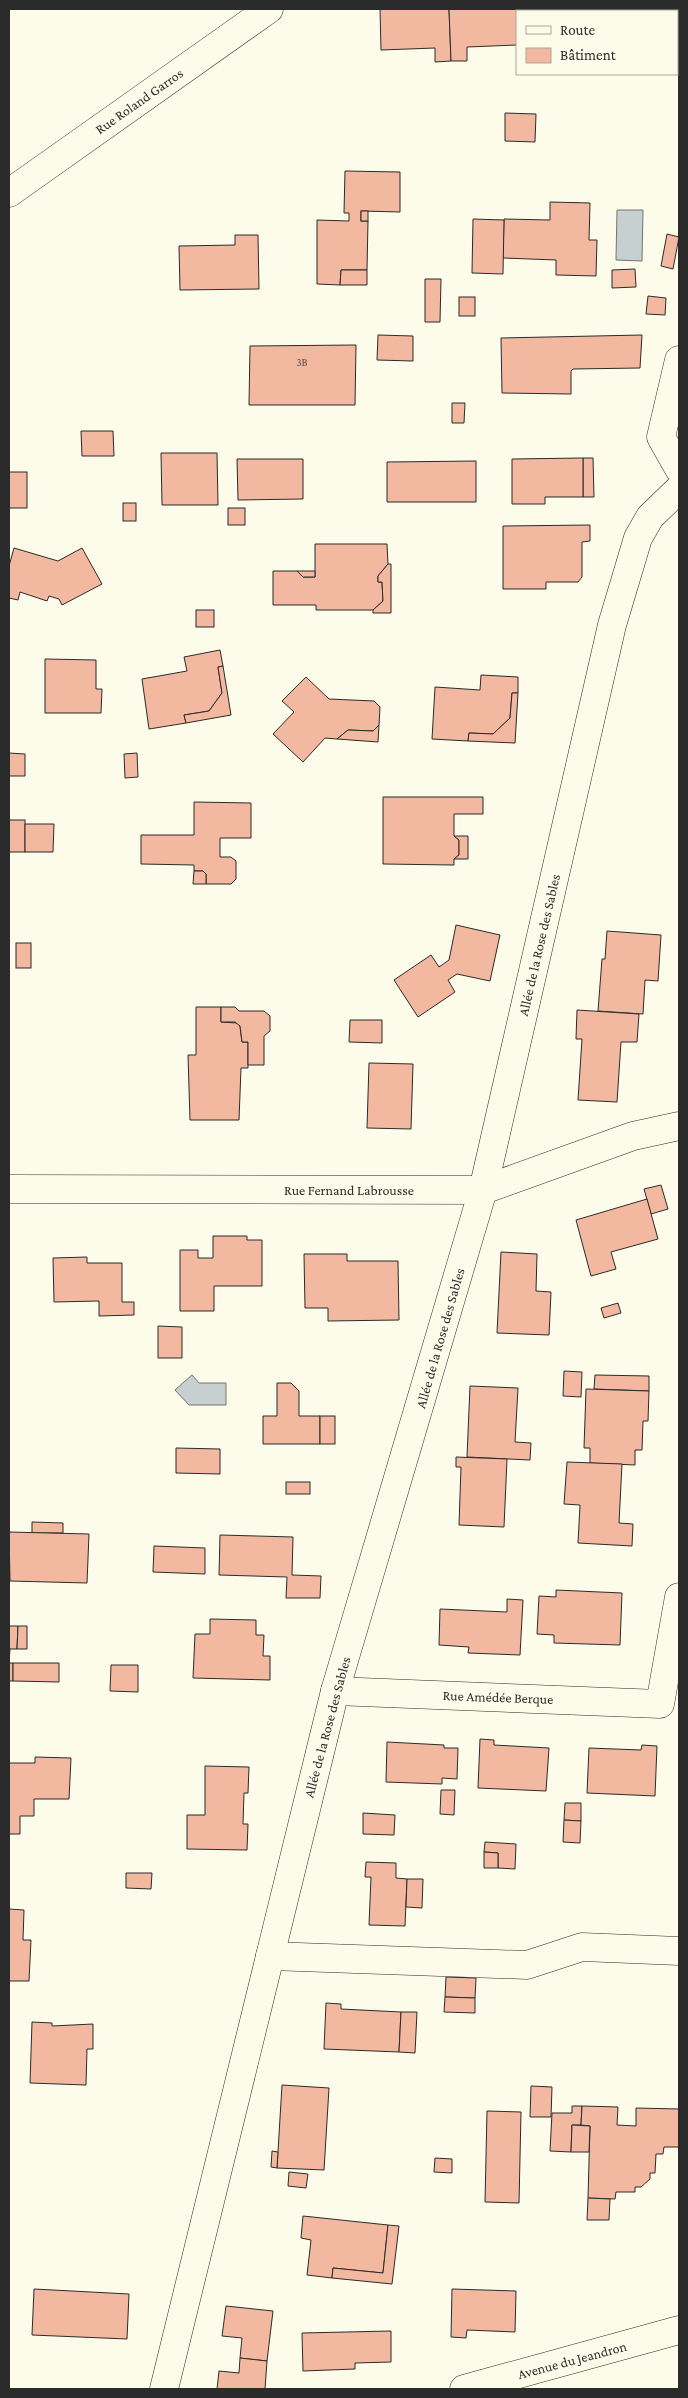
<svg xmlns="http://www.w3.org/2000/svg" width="688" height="2398" font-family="'Crimson Pro',serif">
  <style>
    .water { fill: #c7d0d0; stroke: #74746e }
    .building { fill: #f2b8a0; stroke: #2b2b2b }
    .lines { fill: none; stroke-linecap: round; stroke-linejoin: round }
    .street-casing { stroke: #2b2b2b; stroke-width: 29 }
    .street { stroke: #fdfbea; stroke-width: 28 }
    .labels { text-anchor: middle; stroke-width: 4; stroke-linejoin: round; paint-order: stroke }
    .number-label { font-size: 11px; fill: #5d4e48 }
    .street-label { font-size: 14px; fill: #2b2b2b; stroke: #fdfbea }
  </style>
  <rect width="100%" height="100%" fill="#fdfbea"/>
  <!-- water -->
  <g class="water">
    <polygon points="617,210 643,210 642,261 616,260"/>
    <polygon points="192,1375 199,1383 226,1383 226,1405 189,1405 175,1390"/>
  </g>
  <!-- building -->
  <g class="building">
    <polygon points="380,9 449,9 451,61 435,62 435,48 381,50"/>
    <polygon points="449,9 518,9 517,45 467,47 467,61 451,61"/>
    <rect x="518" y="9" width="70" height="2"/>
    <polygon points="638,9 679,9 679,53 677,53 677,11 639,11"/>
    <polygon points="505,113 536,114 535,142 505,141"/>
    <polygon points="345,171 400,172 400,212 361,211 361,221 368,221 367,270 341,270 340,285 317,284 317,220 349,221 349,213 344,213"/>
    <polygon points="550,202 590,203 589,240 597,240 596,276 556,275 556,260 503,258 504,219 550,220"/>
    <rect x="361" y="211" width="7" height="10"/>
    <polygon points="473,219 504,220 503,274 472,273"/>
    <polygon points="667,234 679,237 673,269 661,266"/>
    <polygon points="235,235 258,235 259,289 180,290 179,246 235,245"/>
    <polygon points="635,269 636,287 612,288 612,270"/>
    <polygon points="341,270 367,270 367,285 340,285"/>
    <polygon points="425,279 441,279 440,322 425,322"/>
    <polygon points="648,296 666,298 665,315 646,314"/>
    <rect x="459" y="297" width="16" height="19"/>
    <polygon points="378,335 413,336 413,361 377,360"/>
    <polygon points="642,335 640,368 573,369 571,371 571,394 502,393 501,338"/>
    <polygon points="356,345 355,405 249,405 250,346"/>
    <polygon points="452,403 465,403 464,423 452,423"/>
    <polygon points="81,431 113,431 114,456 82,456"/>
    <polygon points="161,453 217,453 218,505 162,505"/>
    <polygon points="583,458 593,458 594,497 583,497"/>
    <polygon points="583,458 583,497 545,497 545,504 512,504 512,459"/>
    <polygon points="237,459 303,459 303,499 238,500"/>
    <polygon points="476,461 476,502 387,502 387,462"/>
    <rect x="9" y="472" width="18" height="36"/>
    <rect x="123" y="503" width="13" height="18"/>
    <rect x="228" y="508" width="17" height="17"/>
    <polygon points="590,525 590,541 582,542 582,577 578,582 546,582 546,589 503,589 503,526"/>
    <polygon points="315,544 387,544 388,564 378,576 378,582 382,582 383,601 373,610 316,610 316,605 273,605 273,571 297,571 303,577 315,577"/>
    <polygon points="14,548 58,561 82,548 102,584 62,605 59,599 49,596 47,601 20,592 18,600 9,598 9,566"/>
    <polygon points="388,564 391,564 391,613 373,613 373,610 383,601 382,582 378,582 378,576"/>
    <polygon points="297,571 315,571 315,577 303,577"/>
    <rect x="196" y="610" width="18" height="17"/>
    <polygon points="220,650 223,666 218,667 222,693 209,711 184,715 186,723 149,729 142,679 187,671 184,657"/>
    <polygon points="45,659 96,660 96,689 102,689 101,713 45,713"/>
    <polygon points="223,666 231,715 186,723 184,715 209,711 222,693 218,667"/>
    <polygon points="481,675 518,677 518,693 512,693 510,718 493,734 469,733 468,741 432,739 435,687 480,690"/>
    <polygon points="306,677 329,699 374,701 380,707 379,725 373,731 348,730 337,739 325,738 303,762 273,734 294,712 282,701"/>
    <polygon points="512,693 518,693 515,743 468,741 469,733 493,734 510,718"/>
    <polygon points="379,725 378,742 337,739 348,730 373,731"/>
    <polygon points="9,753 25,754 25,776 9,776"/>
    <polygon points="137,753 138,777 125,778 124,754"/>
    <polygon points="383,797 483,797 483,814 454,814 454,836 459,840 459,855 454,859 454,865 383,864"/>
    <polygon points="194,802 251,803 251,838 220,838 220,857 231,857 236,861 236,879 231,884 206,884 206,874 203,871 194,871 194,865 141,864 141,835 194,835"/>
    <rect x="9" y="820" width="16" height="32"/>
    <polygon points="25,824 54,824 53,852 25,852"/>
    <polygon points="454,836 468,836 468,859 454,859 459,855 459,840"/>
    <polygon points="194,871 203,871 206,874 206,884 193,884"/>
    <polygon points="456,925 500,935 490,981 457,974 448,980 455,992 418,1017 394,980 431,955 439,967 449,960"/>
    <polygon points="607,931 661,935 658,981 645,980 643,1014 598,1011 602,959 605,959"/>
    <rect x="16" y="943" width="15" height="25"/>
    <polygon points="196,1007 221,1007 221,1022 237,1023 240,1026 242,1042 248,1042 248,1068 241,1068 239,1120 190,1120 188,1055 196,1055"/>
    <polygon points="221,1007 235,1007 239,1011 264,1011 270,1016 270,1031 264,1036 264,1065 248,1065 248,1042 242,1042 240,1026 235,1022 221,1022"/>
    <polygon points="577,1010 639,1014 637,1042 621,1042 617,1102 578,1100 582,1039 576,1039"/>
    <polygon points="350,1020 382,1020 382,1043 349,1042"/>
    <polygon points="369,1063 413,1064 411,1129 367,1128"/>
    <polygon points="661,1185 668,1209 651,1214 644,1189"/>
    <polygon points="647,1199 658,1239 611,1252 616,1269 591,1276 576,1220"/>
    <polygon points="213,1236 247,1236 247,1240 262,1240 262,1286 214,1286 214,1311 180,1311 180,1250 198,1250 198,1258 213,1258"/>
    <polygon points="501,1252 537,1254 536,1291 551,1292 549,1335 497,1333"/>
    <polygon points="304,1254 347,1254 347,1261 398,1261 399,1320 328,1321 328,1308 305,1308"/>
    <polygon points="87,1257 87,1263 122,1263 122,1302 134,1302 134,1315 99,1316 99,1301 54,1302 53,1258"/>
    <polygon points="618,1303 621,1313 604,1318 601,1308"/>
    <polygon points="158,1326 182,1327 182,1358 158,1358"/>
    <polygon points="564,1371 582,1372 581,1397 563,1396"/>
    <polygon points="595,1375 649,1376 649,1391 594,1389"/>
    <polygon points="277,1383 291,1383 299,1391 299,1416 320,1416 320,1444 263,1444 263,1416 277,1416"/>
    <polygon points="470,1386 518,1388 515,1442 531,1443 530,1460 467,1457"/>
    <polygon points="586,1389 649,1391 648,1421 643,1421 642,1450 635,1450 635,1465 590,1463 590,1448 584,1448"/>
    <rect x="320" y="1416" width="15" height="28"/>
    <polygon points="176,1448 220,1449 220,1474 176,1473"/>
    <polygon points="456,1457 507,1459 504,1527 459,1525 461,1467 456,1467"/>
    <polygon points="567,1462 622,1464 619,1523 633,1524 632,1546 578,1543 580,1505 564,1504"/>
    <rect x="286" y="1482" width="24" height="12"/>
    <polygon points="32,1522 63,1523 63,1533 32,1533"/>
    <polygon points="9,1532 89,1534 87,1583 10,1581"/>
    <polygon points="220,1535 293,1537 292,1575 321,1576 320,1598 286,1598 287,1577 219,1575"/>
    <polygon points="154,1546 205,1548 205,1574 153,1572"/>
    <polygon points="556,1590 622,1593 620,1645 554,1643 554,1635 537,1634 539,1596 556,1597"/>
    <polygon points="507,1599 523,1600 520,1655 468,1653 469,1647 439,1645 440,1609 507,1612"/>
    <polygon points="210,1619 256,1620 256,1635 264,1635 263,1656 270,1656 270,1680 193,1678 195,1634 210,1634"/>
    <polygon points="9,1626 18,1626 17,1649 10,1649 9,1663 13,1663 13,1681 9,1681"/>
    <polygon points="18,1626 27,1626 27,1649 17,1649"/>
    <polygon points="13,1663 59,1663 59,1682 13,1681"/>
    <polygon points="111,1665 138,1665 138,1692 110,1691"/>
    <polygon points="480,1739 494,1740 494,1745 549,1748 546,1791 478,1788"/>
    <polygon points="387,1742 444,1745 444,1748 458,1748 457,1779 442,1778 442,1784 386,1782"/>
    <polygon points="642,1745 657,1746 655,1796 587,1793 589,1748 641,1750"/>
    <polygon points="35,1757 71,1758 69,1799 34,1799 34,1816 20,1816 20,1834 9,1834 9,1763 35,1763"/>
    <polygon points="205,1766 249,1767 248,1793 244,1793 243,1824 248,1824 247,1850 187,1849 187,1815 205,1815"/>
    <polygon points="441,1790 455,1790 454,1815 440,1814"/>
    <polygon points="565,1803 581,1803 581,1821 564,1820"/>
    <polygon points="363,1813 395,1815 394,1835 363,1834"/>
    <polygon points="564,1820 581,1821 580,1843 563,1842"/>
    <polygon points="485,1842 516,1844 515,1869 498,1868 498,1853 484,1852"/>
    <polygon points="484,1852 498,1853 498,1868 484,1868"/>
    <polygon points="366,1862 396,1863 396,1878 407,1879 405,1926 369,1925 371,1877 365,1877"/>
    <polygon points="126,1873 152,1873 151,1889 126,1888"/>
    <polygon points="407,1879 423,1879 422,1908 406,1907"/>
    <polygon points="9,1909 24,1910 23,1940 31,1940 29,1981 9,1981"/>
    <polygon points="446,1977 476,1978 475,1998 445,1997"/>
    <polygon points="445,1997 475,1998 475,2013 444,2012"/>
    <polygon points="326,2003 341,2004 341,2009 401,2012 399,2052 324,2049"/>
    <polygon points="401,2012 417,2012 415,2053 399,2052"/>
    <polygon points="32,2022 52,2023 52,2026 93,2024 93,2049 87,2049 86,2085 30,2083"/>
    <polygon points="282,2085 329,2088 324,2170 277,2168"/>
    <polygon points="531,2086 552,2087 551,2117 530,2117"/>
    <polygon points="572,2106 582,2106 581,2125 572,2125 571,2152 550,2151 552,2113 572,2113"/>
    <polygon points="582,2106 618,2107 617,2125 636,2126 636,2108 679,2109 679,2147 664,2147 663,2154 656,2154 655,2173 650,2173 650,2179 641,2187 635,2187 635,2192 616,2192 615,2199 588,2198 590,2126 581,2125"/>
    <polygon points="487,2111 521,2112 519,2203 485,2202"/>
    <polygon points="572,2125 590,2126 589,2152 571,2152"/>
    <polygon points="272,2151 278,2152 277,2168 271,2167"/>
    <polygon points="435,2158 452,2159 452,2173 434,2172"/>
    <polygon points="289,2172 308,2174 306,2188 288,2186"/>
    <polygon points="588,2198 610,2199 609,2220 587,2220"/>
    <polygon points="303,2216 388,2225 383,2273 333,2268 332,2278 307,2275 311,2240 301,2238"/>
    <polygon points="388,2225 399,2226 392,2284 332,2278 333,2268 383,2273"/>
    <polygon points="34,2289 129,2294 127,2339 32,2335"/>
    <polygon points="452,2289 516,2291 515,2332 467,2330 466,2338 451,2337"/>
    <polygon points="226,2306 273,2311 267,2361 240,2358 242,2338 222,2336"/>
    <polygon points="391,2331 391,2362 355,2363 355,2369 303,2371 302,2333"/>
    <polygon points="240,2358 267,2361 265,2389 217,2389 219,2371 239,2373"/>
  </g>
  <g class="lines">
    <defs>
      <g id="street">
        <polyline points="9,193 269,9"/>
        <polyline points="679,360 661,437 679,469"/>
        <polyline points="9,1189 483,1190 633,1136 679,1126"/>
        <polyline points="335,1691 660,1704 679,1597"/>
        <polyline points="270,1956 527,1965 582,1947 679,1951"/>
        <polyline points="164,2389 335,1691 483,1190 612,625 638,538 650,517 679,489"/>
        <polyline points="464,2389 679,2330"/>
      </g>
    </defs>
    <!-- street casing -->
    <use href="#street" class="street-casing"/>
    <!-- street -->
    <use href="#street" class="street"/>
  </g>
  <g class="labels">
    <!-- number labels -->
    <g class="number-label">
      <text x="302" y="366">3B</text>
    </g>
    <!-- street labels -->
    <g class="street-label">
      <text transform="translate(139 101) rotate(-35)" y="5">Rue Roland Garros</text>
      <text transform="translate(539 945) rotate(-77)" y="5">Allée de la Rose des Sables</text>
      <text x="349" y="1195">Rue Fernand Labrousse</text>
      <text transform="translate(440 1338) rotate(-74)" y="5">Allée de la Rose des Sables</text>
      <text transform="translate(498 1697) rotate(2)" y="5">Rue Amédée Berque</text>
      <text transform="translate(327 1727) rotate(-75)" y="5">Allée de la Rose des Sables</text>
      <text transform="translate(572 2360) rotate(-15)" y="5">Avenue du Jeandron</text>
    </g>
  </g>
  <!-- border -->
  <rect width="688" height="2398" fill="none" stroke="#2b2b2b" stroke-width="20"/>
  <!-- legend -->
  <rect x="516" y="10" width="162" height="65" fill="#fdfbea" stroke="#a9a89e"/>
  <rect x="526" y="26" width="25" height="8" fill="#fdfbea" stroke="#a9a89e"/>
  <text x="560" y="35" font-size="15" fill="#2b2b2b">Route</text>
  <rect x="526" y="48" width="25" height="15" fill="#f2b8a0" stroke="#a9a89e"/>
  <text x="560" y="60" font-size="15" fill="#2b2b2b">Bâtiment</text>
</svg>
